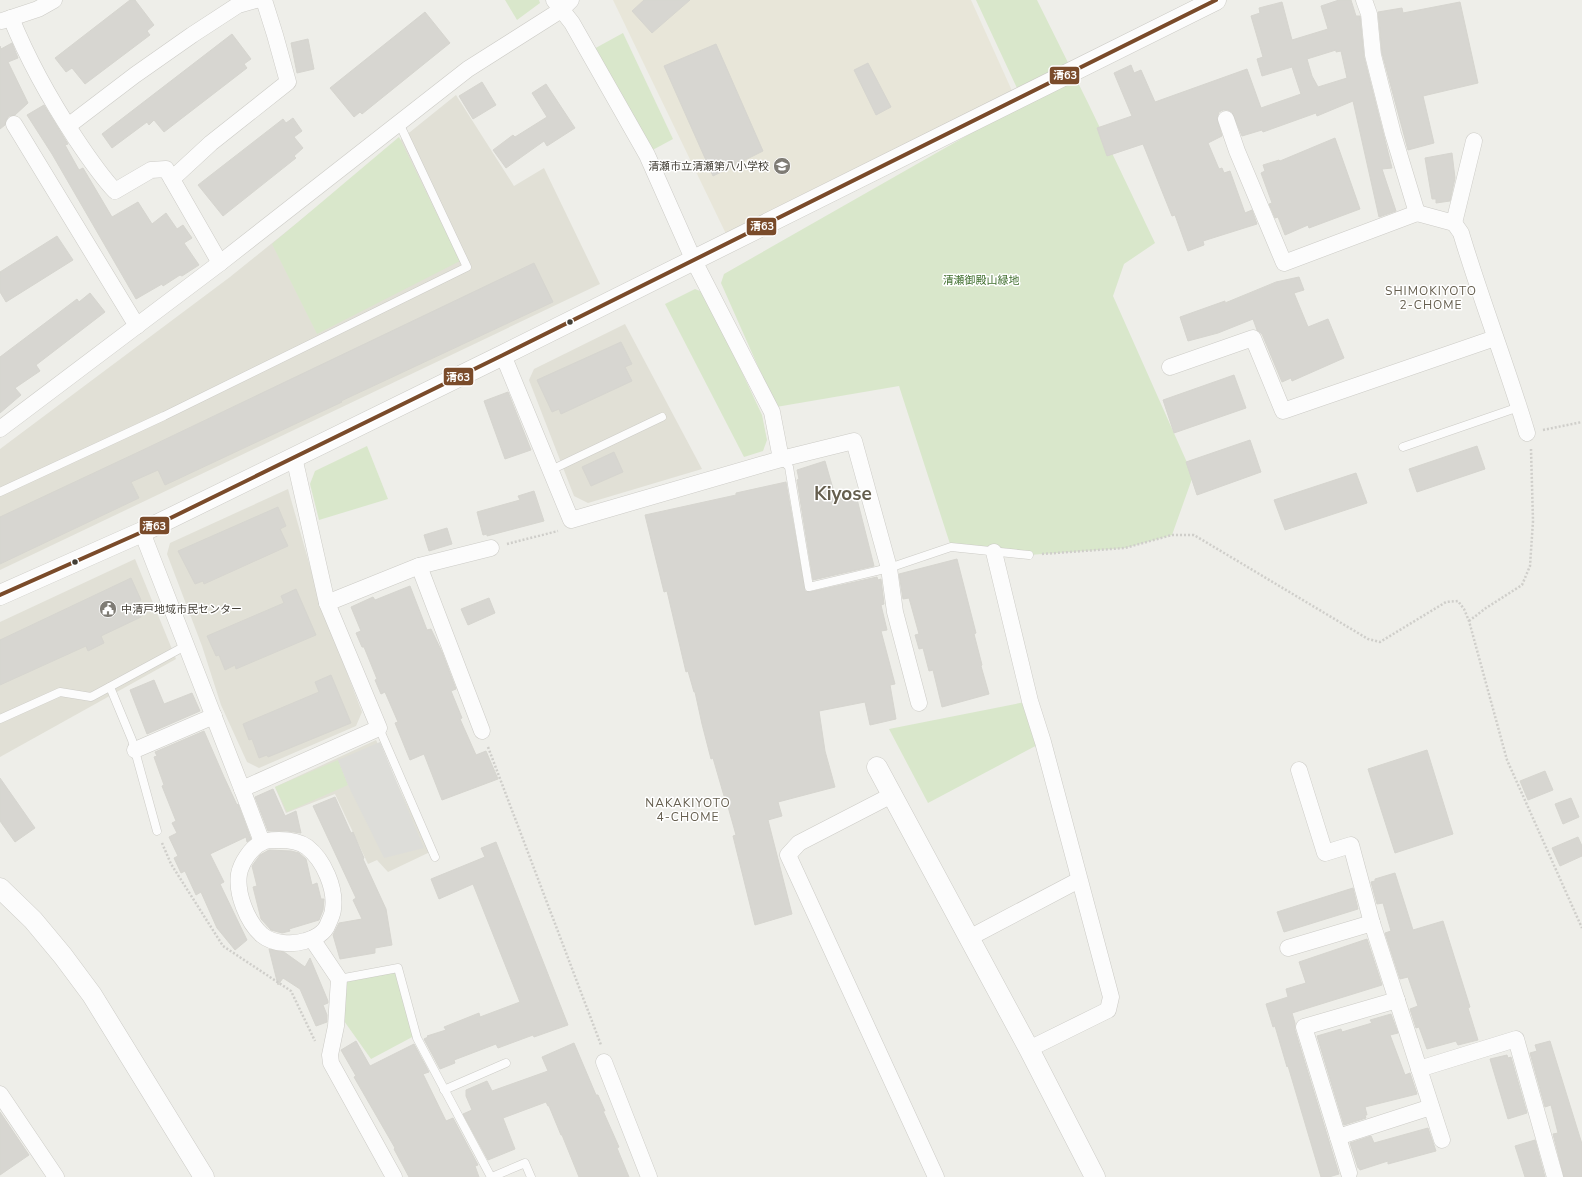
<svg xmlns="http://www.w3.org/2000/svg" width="1582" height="1177" font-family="'Nunito Sans','Noto Sans JP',sans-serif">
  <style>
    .residential { fill: #e1e0d6 }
    .education { fill: #e8e6d9 }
    .green { fill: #d9e7cb }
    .parking { fill: #ddddd9 }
    .building { fill: #d7d6d1; stroke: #d6d5cf; fill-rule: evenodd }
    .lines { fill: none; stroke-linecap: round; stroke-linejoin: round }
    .service-casing { stroke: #cccbc6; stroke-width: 9 }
    .minor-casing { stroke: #cccbc6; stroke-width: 17 }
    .tertiary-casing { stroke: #cccbc6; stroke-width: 21 }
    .path { stroke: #cfceca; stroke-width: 2.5; stroke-dasharray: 2 2; stroke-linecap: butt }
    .service { stroke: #fcfcfc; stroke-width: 8 }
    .minor { stroke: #fcfcfc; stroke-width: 16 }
    .tertiary { stroke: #fcfcfc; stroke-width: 20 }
    .bus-1-casing { stroke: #fff; stroke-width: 7 }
    .bus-1 { stroke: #7a4b2a; stroke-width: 4 }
    .bus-dot { fill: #433f36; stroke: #fff; stroke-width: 1.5 }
    .labels { text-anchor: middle; stroke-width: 3; stroke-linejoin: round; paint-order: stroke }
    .poi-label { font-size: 11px; fill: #433f36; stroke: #fff; text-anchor: end }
    .park-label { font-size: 11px; fill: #406f2f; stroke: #fff }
    .neighbourhood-label { font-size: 12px; letter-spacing: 1px; fill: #655e4e; stroke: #fff }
    .town-label { font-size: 19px; font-weight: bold; fill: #655e4e; stroke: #fff }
    .line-badge { stroke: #fff; stroke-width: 1.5 }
    .badge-label { font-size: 11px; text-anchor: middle; font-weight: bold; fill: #fff }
  </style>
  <rect width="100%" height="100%" fill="#eeeee9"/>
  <!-- residential -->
  <g class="residential">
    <polygon points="456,95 514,186 544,168 600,284 0,570 0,449 230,277"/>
    <polygon points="625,324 702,469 588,503 574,496 529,380 534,369"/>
    <polygon points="288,489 321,605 362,712 356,726 259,768 247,762 221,705 202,646 167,554 170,543"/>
    <polygon points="135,559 176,659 0,757 0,622"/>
    <polygon points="376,740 430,852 388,872 377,860 368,864 335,794 286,813 275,787"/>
  </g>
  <!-- education -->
  <polygon class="education" points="613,0 971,0 1013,93 728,238"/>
  <!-- green -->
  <g class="green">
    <polygon points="505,0 539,0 540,3 517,20"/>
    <polygon points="976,0 1037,0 1089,105 1155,243 1124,264 1113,296 1193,476 1172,535 1125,548 1029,555 951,547 899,386 776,407 721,283 724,274 1024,103"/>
    <polygon points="623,33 673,139 647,153 592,50"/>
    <polygon points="399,137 460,261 317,334 272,244"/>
    <polygon points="695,289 705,293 762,415 767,440 763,451 744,457 665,304"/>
    <polygon points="367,446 388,499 319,520 310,484 315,471"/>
    <polygon points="1030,701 1043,742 928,803 889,729"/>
    <polygon points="338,760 348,785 287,812 275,787"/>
    <polygon points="398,968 416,1035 371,1059 337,1011 339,979"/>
  </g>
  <!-- parking -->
  <polygon class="parking" points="380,742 424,848 384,858 348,785 338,760"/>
  <!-- building -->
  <g class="building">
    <polygon points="130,0 135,0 154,25 147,31 150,35 85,84 72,68 66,72 55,58"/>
    <polygon points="644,0 690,0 652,33 632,11"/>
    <path d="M1339,0h12l5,16h4l4,41 28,111 -10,1 14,42 -17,6 -26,-116 -36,15 -1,-3 -53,19 -1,-2 -20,6 -10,-24 -4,-2h-5l-4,2 -2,6 5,18 -14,7 11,26 3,-1 2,5 6,-2 15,42 7,-3 5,14 -54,17 1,4 -16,6 -13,-36 -3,1 -29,-72 -36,12 -10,-28 35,-12 -18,-43 17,-8 3,8 7,-3 14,32 92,-33 14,39 40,-14 -9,-27 -30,9 -5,-17 6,-2 -12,-41 9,-3 -1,-5 23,-6 10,38 36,-11 -7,-23zM1336,50v2l5,-1 6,27 -29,9 -6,-11 -5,-17z"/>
    <polygon points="1460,2 1478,83 1423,96 1434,143 1408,150 1382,53 1378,12 1402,8 1403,13"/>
    <polygon points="425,12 450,43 362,114 360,112 354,117 330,88"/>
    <polygon points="232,34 251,59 244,64 247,68 164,132 154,120 149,125 147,122 112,148 102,134"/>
    <polygon points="308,39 314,69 297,73 291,43"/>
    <polygon points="12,43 18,58 8,62 28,103 15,115 9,116 6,120 5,125 0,129 0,46 1,49"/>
    <polygon points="716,44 763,151 713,176 664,66"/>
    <polygon points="868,63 891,107 876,115 854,70"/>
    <polygon points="482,82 496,105 473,119 459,96"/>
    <polygon points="546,84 575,128 547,146 544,141 506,168 493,150 513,135 515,137 547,117 532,93"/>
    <polygon points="44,105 68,144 65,145 79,170 83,168 112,217 138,202 152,224 166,213 177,229 183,225 192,238 184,243 199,265 182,276 180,275 163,286 162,284 136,299 52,154 27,115"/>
    <polygon points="293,118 302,131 294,137 303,148 294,156 296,158 223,216 198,185 283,119 286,123"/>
    <polygon points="1335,138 1360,209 1309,228 1308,225 1285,235 1278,217 1275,218 1269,204 1272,203 1261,173 1265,171 1263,165 1279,160 1280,161"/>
    <polygon points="1452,153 1455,178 1450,201 1436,203 1436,199 1432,199 1425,158"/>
    <polygon points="57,236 73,260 6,302 0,292 0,272"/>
    <polygon points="534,263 553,302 341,401 342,402 165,485 158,470 131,482 139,498 0,564 0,517 147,448"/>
    <polygon points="1299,277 1304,290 1294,293 1308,327 1328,319 1344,358 1292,381 1291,378 1282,382 1262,334 1257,330 1253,319 1218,333 1188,341 1180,317 1225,301 1225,303 1276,282"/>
    <polygon points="90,293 105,312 36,365 40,371 15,388 21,395 0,413 0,357 77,299 79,302"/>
    <polygon points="621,342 632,364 625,367 632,381 561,414 559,409 552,412 537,380"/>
    <polygon points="1234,375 1246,408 1174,433 1163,400"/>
    <polygon points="508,392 531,450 505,459 484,401"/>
    <polygon points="1250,440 1261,472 1197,495 1186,462"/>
    <polygon points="1477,446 1485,469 1417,492 1409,469"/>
    <polygon points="614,452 623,472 591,486 582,467"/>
    <polygon points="825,461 836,499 846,497 847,501 857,499 874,566 813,580 797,480 799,479 797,470"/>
    <polygon points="1356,473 1367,503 1285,530 1274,500"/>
    <polygon points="786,482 805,591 810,592 877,577 878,580 881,579 884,604 881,605 887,630 881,631 895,684 890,685 896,719 870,725 865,702 819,711 825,751 835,787 778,802 782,816 768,820 792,914 755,925 733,836 736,835 725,796 724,796 713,758 711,759 702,724 695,692 694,692 688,671 686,672 667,591 664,592 645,515 736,495 736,493"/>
    <polygon points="534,491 544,521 487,536 487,534 483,535 477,512 520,500 518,496"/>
    <polygon points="278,507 286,526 280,529 288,546 204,584 203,581 195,584 178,551"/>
    <polygon points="447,528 452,544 429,551 424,535"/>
    <polygon points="957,559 976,633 974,634 982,665 981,666 989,694 942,707 933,670 929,671 923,648 919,649 915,635 919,634 909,598 903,599 899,574"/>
    <polygon points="131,578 141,600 135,603 141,617 101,636 104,643 88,651 86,646 0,685 0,640"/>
    <polygon points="410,586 427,630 431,629 442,652 456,689 451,691 462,718 460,719 476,755 486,751 498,779 442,800 424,754 410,760 395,723 398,722 385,692 381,694 375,680 377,679 364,647 362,647 356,633 361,631 351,607 373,597 375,600"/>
    <polygon points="296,589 316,635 236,669 235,665 225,670 219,655 216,656 207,636 284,603 281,596"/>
    <polygon points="489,598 495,613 468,625 461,609"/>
    <polygon points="331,675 351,723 268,757 267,755 259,758 252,739 249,740 243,724 319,692 315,682"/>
    <polygon points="154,680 164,704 192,693 200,711 147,734 130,690"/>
    <polygon points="204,731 224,777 237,805 238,804 251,839 247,842 246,837 210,854 224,882 220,884 247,940 235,950 217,928 201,892 196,895 185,871 181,873 174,858 178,856 169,837 177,833 172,823 176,821 162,786 164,785 154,757 157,756 155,752"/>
    <polygon points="1427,750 1453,834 1395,853 1368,769"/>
    <polygon points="1545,771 1553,790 1528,800 1520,781"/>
    <polygon points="0,778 35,828 15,842 0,821"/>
    <polygon points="273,789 285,816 296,811 301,833 287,831 268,831 255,797"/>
    <polygon points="335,797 351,833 353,832 364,858 363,859 386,909 392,945 375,948 375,953 340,959 333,935 339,923 362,919 353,900 356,898 313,806"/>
    <polygon points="1571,798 1579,817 1563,824 1555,804"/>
    <polygon points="1578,837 1582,846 1582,856 1560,866 1552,848"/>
    <polygon points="496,842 568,1025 534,1037 533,1035 498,1048 496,1044 454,1060 455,1063 440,1069 424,1039 428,1037 427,1036 446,1030 444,1027 479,1013 480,1017 520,1002 473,884 439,899 431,879 485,857 481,848"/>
    <polygon points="269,850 291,851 299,853 306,859 312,885 317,883 321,899 324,899 323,910 319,920 289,929 290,931 282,933 271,930 261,919 253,887 257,886 252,866 260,855"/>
    <polygon points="1395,873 1413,930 1443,921 1470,1007 1468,1008 1478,1040 1458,1045 1456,1041 1427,1049 1419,1027 1416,1028 1410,1009 1418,1006 1408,977 1400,979 1385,933 1391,931 1383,903 1377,904 1371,882 1375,881 1375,879"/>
    <polygon points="1353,888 1358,909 1284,932 1277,912"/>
    <polygon points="1367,939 1382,985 1292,1013 1295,1023 1295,1030 1339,1174 1329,1177 1321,1177 1288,1066 1287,1067 1275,1026 1273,1027 1266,1004 1288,997 1286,989 1306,983 1299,962"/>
    <polygon points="269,949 284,952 305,967 310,958 328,1001 328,1003 323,1005 327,1015 327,1022 316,1026 300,989 283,978 278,985"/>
    <polygon points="1391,1014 1398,1033 1390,1035 1405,1075 1410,1073 1417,1094 1365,1107 1367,1115 1365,1115 1366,1118 1344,1125 1317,1036 1341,1029 1342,1032 1372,1023 1370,1020"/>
    <polygon points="356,1041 370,1066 414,1044 429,1072 423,1074 446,1121 453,1118 478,1165 475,1166 479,1177 409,1177 394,1149 395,1148 354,1077 356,1076 341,1050"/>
    <polygon points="1550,1041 1582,1144 1582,1177 1564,1177 1553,1134 1558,1133 1551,1105 1545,1107 1530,1053 1537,1051 1535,1045"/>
    <polygon points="574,1043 596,1095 598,1095 605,1111 603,1111 619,1147 617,1148 629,1177 579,1177 562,1135 561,1135 549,1106 548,1106 546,1102 503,1118 515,1149 488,1160 463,1114 472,1110 466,1096 466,1090 487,1081 492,1091 548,1071 542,1057"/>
    <polygon points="1507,1055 1508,1058 1511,1057 1527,1113 1508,1119 1490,1059"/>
    <polygon points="0,1112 29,1155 0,1175"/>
    <polygon points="1428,1128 1436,1151 1388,1164 1388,1161 1360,1170 1359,1168 1358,1168 1350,1143 1371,1136 1374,1143"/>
    <polygon points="1535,1140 1545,1177 1525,1177 1515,1146"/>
  </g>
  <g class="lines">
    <defs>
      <g id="service">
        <polyline points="1403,447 1519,407"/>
        <polyline points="781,459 789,467 809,587 889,568 951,547 1029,555"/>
        <polyline points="551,470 662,417"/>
        <polyline points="0,492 164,416 467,267 399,123"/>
        <polyline points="110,687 132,740 157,831"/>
        <polyline points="0,719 60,692 91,697 187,645"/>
        <polyline points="379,728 435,857"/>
        <polyline points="339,979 398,968 417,1038 491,1177"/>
        <polyline points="444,1090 506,1063"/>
        <polyline points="492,1177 525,1163 531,1177"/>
      </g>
      <g id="minor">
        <polyline points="554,0 572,23 647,155 694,261 772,412 781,459"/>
        <path d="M11,18c17,42 40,83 65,121 12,18 24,36 39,52l36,-21 15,-1 54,94"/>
        <polyline points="2,21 38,9 54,0"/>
        <polyline points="1226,119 1237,151 1284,263 1417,213 1393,134 1373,55 1369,14 1364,0"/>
        <polyline points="14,124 137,326"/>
        <polyline points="68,126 135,75 192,35 238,5 256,0"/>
        <polyline points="172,179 211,143 288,82 275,35 264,0"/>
        <polyline points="1417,213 1454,223 1474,141"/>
        <path d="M1454,223l7,10c20,67 46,133 66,200"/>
        <polyline points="503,355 571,520 781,459 854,441 889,568 895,612 919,703"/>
        <polyline points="1170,367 1253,338 1283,411 1495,338"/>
        <polyline points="0,429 220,263 468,69 561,10 571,0"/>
        <polyline points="142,532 242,789 379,728 327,603 294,457"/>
        <polyline points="994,552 1030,701 1043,742 1111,997 1108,1010 1029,1049"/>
        <polyline points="419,566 482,731"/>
        <polyline points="327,603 419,566 491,548"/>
        <polyline points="135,750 214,716"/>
        <polyline points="1299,770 1325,853 1351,845 1372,923 1442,1140"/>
        <polyline points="242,789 262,842"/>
        <polyline points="892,795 799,843 788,855 936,1177"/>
        <path d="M279,840c9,0 20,1 28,7 17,13 29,42 26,62 0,5 -3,10 -5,15 -3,9 -14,15 -23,17 -13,4 -32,3 -43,-6 -15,-13 -26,-42 -23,-61 2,-11 12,-26 22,-31 4,-3 12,-3 18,-3z"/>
        <polyline points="969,938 1079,880"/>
        <polyline points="312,939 339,979 336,1026 330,1055 331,1063 394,1177"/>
        <polyline points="1288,948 1372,923"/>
        <polyline points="604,1062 649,1177"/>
        <polyline points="1419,1069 1516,1039 1555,1177"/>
        <polyline points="0,1094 56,1177"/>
        <polyline points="1338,1137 1431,1107"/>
        <polyline points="1349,1173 1304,1027 1397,1000"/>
      </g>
      <g id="tertiary">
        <polyline points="0,595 142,532 503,355 1216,0"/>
        <polyline points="877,767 1029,1049 1095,1177"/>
        <polyline points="0,888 33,920 63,956 92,995 204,1177"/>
      </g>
    </defs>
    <!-- service casing -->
    <use href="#service" class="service-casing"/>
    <!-- minor casing -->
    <use href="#minor" class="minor-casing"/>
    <!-- tertiary casing -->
    <use href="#tertiary" class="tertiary-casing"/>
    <!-- path -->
    <g class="path">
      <polyline points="1543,430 1582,422"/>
      <polyline points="507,544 558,531"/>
      <polyline points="1042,554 1125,548 1172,535 1194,535 1368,639 1380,642 1446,602 1458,601 1464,609 1469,621 1507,760 1582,928"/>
      <polyline points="1469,621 1486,608 1522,585 1530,566 1533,521 1531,449"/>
      <polyline points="488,747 601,1045"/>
      <polyline points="162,843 171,864 223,946 291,991 315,1041"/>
    </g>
    <!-- service -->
    <use href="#service" class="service"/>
    <!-- minor -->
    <use href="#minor" class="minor"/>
    <!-- tertiary -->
    <use href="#tertiary" class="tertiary"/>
    <defs>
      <polyline id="bus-1" points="0,595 142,532 503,355 1216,0"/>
    </defs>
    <!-- bus-1 casing -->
    <use href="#bus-1" class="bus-1-casing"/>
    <!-- bus-1 -->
    <use href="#bus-1" class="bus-1"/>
  </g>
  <!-- icons -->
  <defs>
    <symbol id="school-disc" viewBox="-11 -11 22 22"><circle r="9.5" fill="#7f7c75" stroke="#fff"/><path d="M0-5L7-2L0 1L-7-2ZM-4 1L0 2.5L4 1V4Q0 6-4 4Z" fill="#fff"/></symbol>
    <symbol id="civic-disc" viewBox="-11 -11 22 22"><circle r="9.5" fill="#7f7c75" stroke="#fff"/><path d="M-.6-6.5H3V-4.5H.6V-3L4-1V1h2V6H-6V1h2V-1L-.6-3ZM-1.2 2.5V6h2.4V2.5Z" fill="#fff"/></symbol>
  </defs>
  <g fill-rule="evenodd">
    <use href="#school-disc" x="772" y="156" width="20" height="20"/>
    <use href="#civic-disc" x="98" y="599" width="20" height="20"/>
  </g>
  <!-- markers -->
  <g class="bus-dot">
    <circle cx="570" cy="322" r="3.5"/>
    <circle cx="75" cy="562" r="3.5"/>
  </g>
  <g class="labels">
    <!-- poi labels -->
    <g class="poi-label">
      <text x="769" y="170">清瀬市立清瀬第八小学校</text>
      <text x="121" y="613" text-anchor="start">中清戸地域市民センター</text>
    </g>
    <!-- park labels -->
    <g class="park-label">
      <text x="981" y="284">清瀬御殿山緑地</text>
    </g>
    <!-- neighbourhood labels -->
    <g class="neighbourhood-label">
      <text x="1431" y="295">SHIMOKIYOTO<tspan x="1431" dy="14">2-CHOME</tspan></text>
      <text x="688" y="807">NAKAKIYOTO<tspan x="688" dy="14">4-CHOME</tspan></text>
    </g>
    <!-- town labels -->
    <g class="town-label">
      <text x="843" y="500">Kiyose</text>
    </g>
  </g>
  <g class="line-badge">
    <rect x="1049" y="66" width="31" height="19" rx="4" fill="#7a4b2a"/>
    <rect x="746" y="217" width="31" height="19" rx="4" fill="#7a4b2a"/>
    <rect x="443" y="367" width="31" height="19" rx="4" fill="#7a4b2a"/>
    <rect x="139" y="516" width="31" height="19" rx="4" fill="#7a4b2a"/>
  </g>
  <g class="badge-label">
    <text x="1065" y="79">清63</text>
    <text x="762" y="230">清63</text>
    <text x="458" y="381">清63</text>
    <text x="154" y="530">清63</text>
  </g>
</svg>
